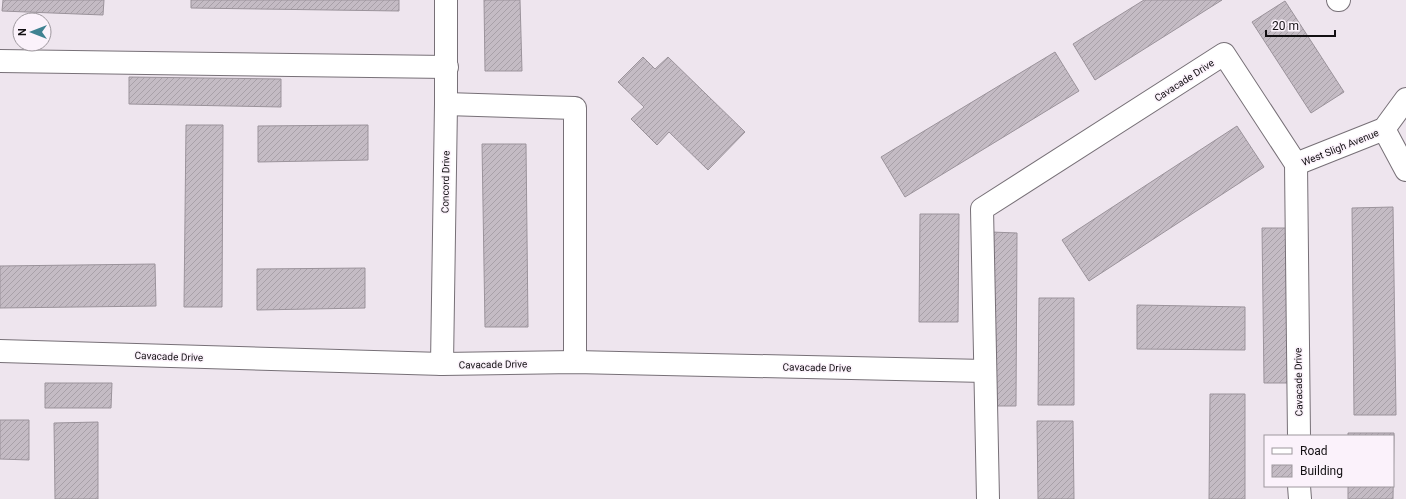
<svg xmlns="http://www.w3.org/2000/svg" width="1406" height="499" font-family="Roboto,sans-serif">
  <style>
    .building { fill: url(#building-hatch); stroke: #9b939b }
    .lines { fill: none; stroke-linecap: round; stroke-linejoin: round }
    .minor-casing { stroke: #777077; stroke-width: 24 }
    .minor { stroke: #fff; stroke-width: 22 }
    .labels { text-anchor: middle; stroke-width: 3; stroke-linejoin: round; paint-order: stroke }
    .street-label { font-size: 10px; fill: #131013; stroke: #fbf2fb }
  </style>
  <defs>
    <pattern id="building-hatch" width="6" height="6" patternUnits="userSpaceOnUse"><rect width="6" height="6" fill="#c4bbc4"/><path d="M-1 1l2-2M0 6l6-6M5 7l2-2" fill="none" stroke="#a8a0a8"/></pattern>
  </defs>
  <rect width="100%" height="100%" fill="#eee5ee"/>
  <!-- building -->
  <g class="building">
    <polygon points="3,0 104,0 103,15 2,11"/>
    <polygon points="191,0 399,0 399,11 191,8"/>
    <polygon points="484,0 520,0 522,71 485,71"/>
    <polygon points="1144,0 1222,0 1095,80 1073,44"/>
    <polygon points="1285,1 1344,92 1311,113 1252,22"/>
    <polygon points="1055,52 1079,91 905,197 881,157"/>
    <polygon points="643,57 655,69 668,57 745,132 708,170 669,132 657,145 631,119 644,107 618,82"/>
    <polygon points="129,77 281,79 281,107 129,104"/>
    <polygon points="186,125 223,125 222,307 184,307"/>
    <polygon points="368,125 368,160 258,162 258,126"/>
    <polygon points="1237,126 1264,167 1089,281 1062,240"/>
    <polygon points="482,144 526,144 528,327 485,327"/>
    <polygon points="1393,207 1396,415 1354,415 1352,208"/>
    <polygon points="920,214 959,214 958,322 919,322"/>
    <polygon points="1262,228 1290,228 1292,383 1264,383"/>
    <polygon points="991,232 1017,233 1016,406 990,406"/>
    <polygon points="155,264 156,306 0,308 0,266"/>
    <polygon points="365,268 365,308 257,310 257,269"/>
    <polygon points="1039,298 1074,298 1074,405 1038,405"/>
    <polygon points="1137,305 1245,307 1245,350 1137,349"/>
    <polygon points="45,383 112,383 111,408 45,408"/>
    <polygon points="1210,394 1245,394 1245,499 1209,499"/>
    <polygon points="0,420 29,420 29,460 0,459"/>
    <polygon points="1037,421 1073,421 1074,499 1038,499"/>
    <polygon points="98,422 98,499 55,499 54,423"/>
    <polygon points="1348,433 1394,433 1393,499 1348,499 1348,486 1393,486 1393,436 1348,436"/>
  </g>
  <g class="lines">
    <defs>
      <g id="minor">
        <polyline points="1338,0 1339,0"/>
        <polyline points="0,61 447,67"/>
        <polyline points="446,104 575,108 575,362"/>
        <polyline points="1384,129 1406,170"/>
        <polyline points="1296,164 1384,129 1406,99"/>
        <polyline points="0,351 442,364 575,362 985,371"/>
        <polyline points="442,364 446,104 446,0"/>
        <polyline points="1299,486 1300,499"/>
        <polyline points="988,499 982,209 1224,54 1296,164 1299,436"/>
      </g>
    </defs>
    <!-- minor casing -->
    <use href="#minor" class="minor-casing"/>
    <!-- minor -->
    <use href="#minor" class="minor"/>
  </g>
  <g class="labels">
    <!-- street labels -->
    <g class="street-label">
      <text transform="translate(1184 80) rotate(-33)" y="4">Cavacade Drive</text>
      <text transform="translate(1340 147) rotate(-22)" y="4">West Sligh Avenue</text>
      <text transform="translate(445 182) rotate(-89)" y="4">Concord Drive</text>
      <text transform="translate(169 356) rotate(2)" y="4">Cavacade Drive</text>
      <text transform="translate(493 364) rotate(-1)" y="4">Cavacade Drive</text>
      <text transform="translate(817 367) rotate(1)" y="4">Cavacade Drive</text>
      <text transform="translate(1298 382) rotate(-91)" y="4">Cavacade Drive</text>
    </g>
  </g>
  <!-- legend -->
  <rect x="1264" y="435" width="130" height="52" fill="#fbf2fb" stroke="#9e989e"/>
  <rect x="1272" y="448" width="20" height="6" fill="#ffffff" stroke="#9e989e"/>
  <text x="1300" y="455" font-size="12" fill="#131013">Road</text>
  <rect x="1272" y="465" width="20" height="12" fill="url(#building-hatch)" stroke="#9e989e"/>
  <text x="1300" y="475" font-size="12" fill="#131013">Building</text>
  <!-- north arrow -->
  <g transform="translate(32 32) rotate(270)"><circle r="19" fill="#fbf2fb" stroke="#9e989e"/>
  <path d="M0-3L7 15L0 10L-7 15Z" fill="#3f8292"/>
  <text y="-6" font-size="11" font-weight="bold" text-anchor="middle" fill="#131013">N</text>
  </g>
  <!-- scale -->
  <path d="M1266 30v6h69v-6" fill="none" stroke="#131013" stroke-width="2"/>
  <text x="1272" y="30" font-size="12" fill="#131013" stroke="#fbf2fb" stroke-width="3" paint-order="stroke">20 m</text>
</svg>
